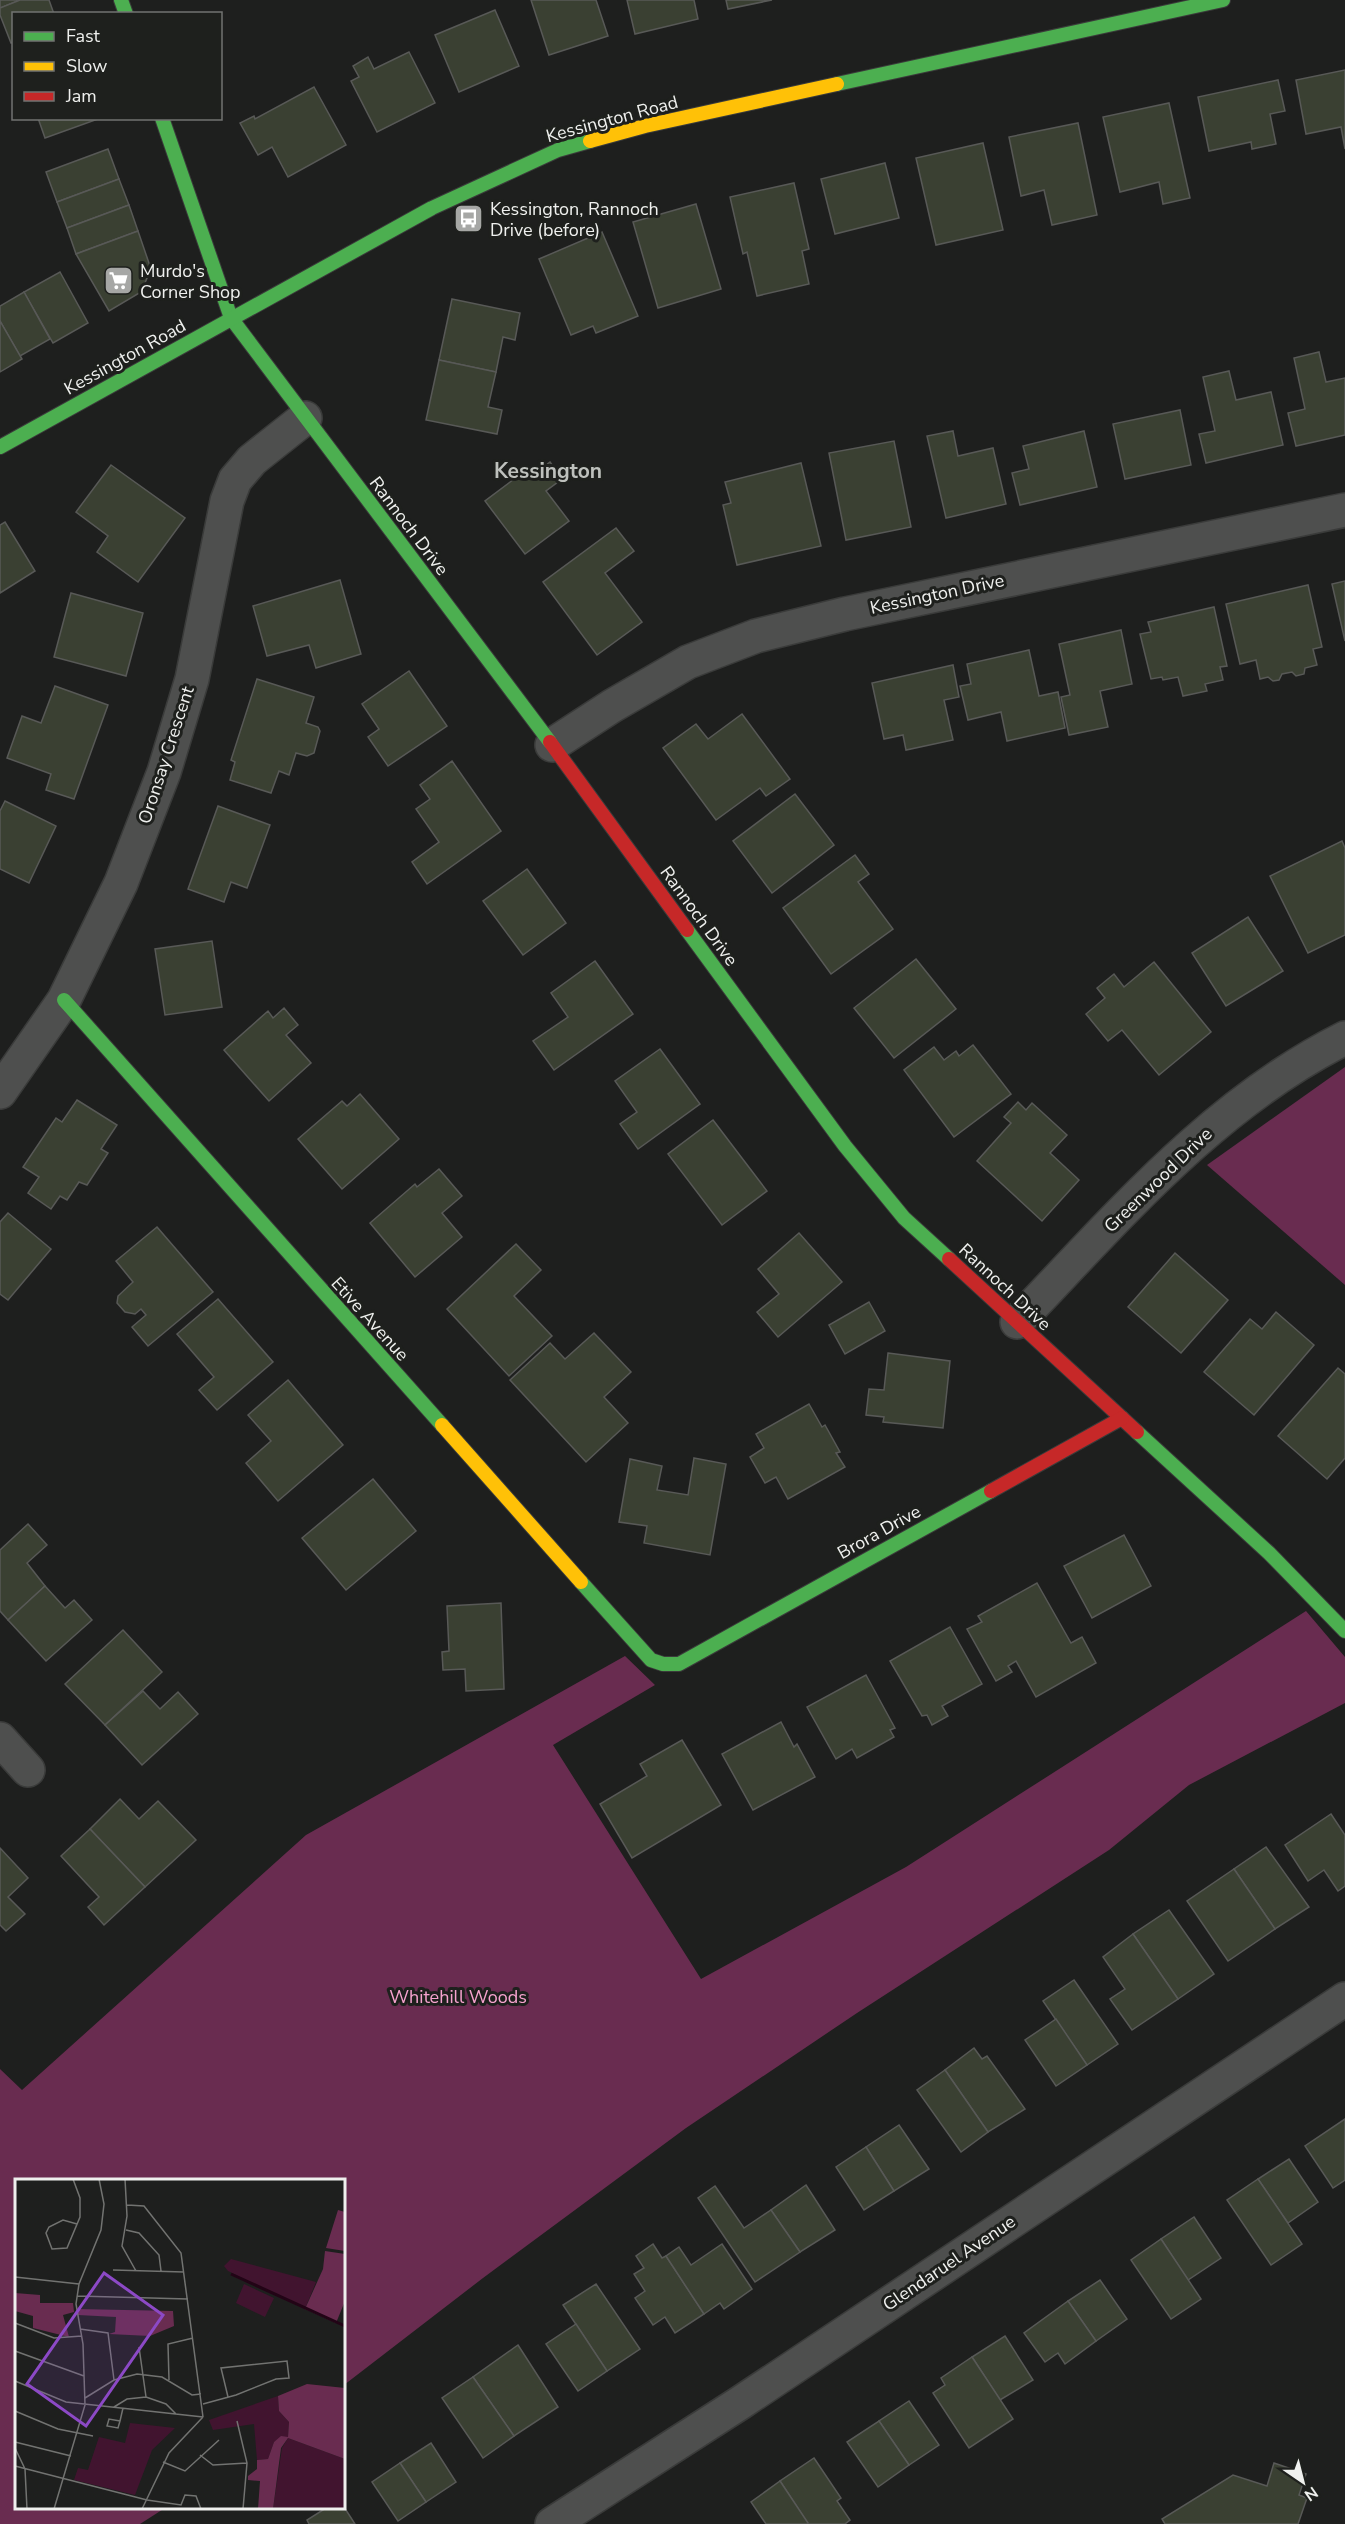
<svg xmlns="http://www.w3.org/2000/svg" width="1345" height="2524" font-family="'Nunito Sans',sans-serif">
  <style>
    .forest { fill: #692c50 }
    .building { fill: #3a4032; stroke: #585957; stroke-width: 1.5 }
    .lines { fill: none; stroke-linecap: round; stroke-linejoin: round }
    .street-casing { stroke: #3a3b3a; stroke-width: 36 }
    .fast-casing { stroke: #3a3b3a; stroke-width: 16 }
    .slow-casing { stroke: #3a3b3a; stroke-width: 16 }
    .jam-casing { stroke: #3a3b3a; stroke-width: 16 }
    .street { stroke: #4e4f4e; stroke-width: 33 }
    .fast { stroke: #4caf50; stroke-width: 14 }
    .slow { stroke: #ffc107; stroke-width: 14 }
    .jam { stroke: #c62828; stroke-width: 14 }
    .labels { text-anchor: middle; stroke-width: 6; stroke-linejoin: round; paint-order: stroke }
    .street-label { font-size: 18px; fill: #eff0ee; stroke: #1e201d }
    .poi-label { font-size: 18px; fill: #eff0ee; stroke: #1e201d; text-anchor: start }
    .park-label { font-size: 18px; fill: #f7a3cf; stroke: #1e201d }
    .quarter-label { font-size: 21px; font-weight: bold; fill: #bec1bd; stroke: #1e201d }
    .inset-river { fill: none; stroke: #220416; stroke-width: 3 }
    .inset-road { fill: none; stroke: #727371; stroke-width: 1.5 }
    .view { fill: #8c49c6; fill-opacity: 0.15; stroke: #8c49c6; stroke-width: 3 }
    .inset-edge { fill: none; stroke: #eff0ee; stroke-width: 3 }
  </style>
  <rect width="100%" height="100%" fill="#1e1f1e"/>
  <!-- forest -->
  <g class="forest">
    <polygon points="1345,1067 1345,1285 1207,1165"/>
    <polygon points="1306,1611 1345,1657 1345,1703 1189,1785 1109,1850 857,2013 686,2128 483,2278 344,2385 344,2180 16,2180 16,2508 165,2508 140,2524 0,2524 0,2069 22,2090 306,1835 625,1656 655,1685 553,1745 701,1979 906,1867"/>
  </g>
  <!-- building -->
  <g class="building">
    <polygon points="0,0 20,0 0,8"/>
    <polygon points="20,0 49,0 54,14 14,14 14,42 11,43 0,15 0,8"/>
    <polygon points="531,0 596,0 608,36 549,55"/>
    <polygon points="627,0 694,0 698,19 635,34"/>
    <polygon points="726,0 772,0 728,9"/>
    <polygon points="495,10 519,66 459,92 435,35"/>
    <polygon points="409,52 435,103 377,132 351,81 359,77 353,66 368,57 374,69"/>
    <polygon points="1345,70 1345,149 1341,127 1306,134 1296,80"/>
    <polygon points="1278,80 1285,111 1270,114 1276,144 1252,149 1251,142 1209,151 1198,97"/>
    <polygon points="314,87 346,145 288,177 272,147 258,155 240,123 254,116 255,119"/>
    <polygon points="1169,103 1190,198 1163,204 1159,182 1120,192 1103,117"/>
    <polygon points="38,118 98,118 98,119 45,138"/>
    <polygon points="1078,123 1097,215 1052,225 1044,190 1021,196 1009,137"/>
    <polygon points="983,143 1003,230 936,245 916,158"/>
    <polygon points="108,149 119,179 57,202 46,172"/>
    <polygon points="885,163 899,218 835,234 821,179"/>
    <polygon points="119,179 129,205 67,228 57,202"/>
    <polygon points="794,183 809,249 802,251 809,284 757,296 747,252 743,254 730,197"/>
    <polygon points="696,204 721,289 658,308 633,222"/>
    <polygon points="129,205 138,231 76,254 67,228"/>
    <polygon points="138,231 151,269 141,292 109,311 76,254"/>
    <polygon points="602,232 638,316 596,333 593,326 571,335 539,259"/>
    <polygon points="60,272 88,323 53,343 24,292"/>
    <polygon points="24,292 50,339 20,356 0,321 0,306"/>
    <polygon points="452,299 520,313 515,340 503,337 496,372 439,360"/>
    <polygon points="0,321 22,359 0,372"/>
    <polygon points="1319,352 1326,382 1345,378 1345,435 1296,446 1288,413 1305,409 1294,358"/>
    <polygon points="439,360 496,372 488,407 502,410 497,434 426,420"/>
    <polygon points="1229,371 1236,400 1271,392 1283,445 1206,463 1199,434 1215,431 1203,377"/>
    <polygon points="1180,410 1191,465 1125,479 1113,424"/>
    <polygon points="953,431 958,456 993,448 1006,504 946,518 927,436"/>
    <polygon points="1084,431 1097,487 1020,505 1012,473 1029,469 1023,446"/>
    <polygon points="894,441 911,527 846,540 829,453"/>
    <polygon points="550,462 562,479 546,491 569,521 525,554 485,501 530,467 535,473"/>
    <polygon points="801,463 821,546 737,565 723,505 731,503 725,482"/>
    <polygon points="111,465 185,518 138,582 97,552 108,536 76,512"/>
    <polygon points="5,522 35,571 0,593 0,525"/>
    <polygon points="616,528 634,551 605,573 642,622 597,655 543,582"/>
    <polygon points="340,580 361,654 316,668 309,645 267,656 253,606"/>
    <polygon points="1345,581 1345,641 1332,584"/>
    <polygon points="1308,585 1322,647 1313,649 1317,665 1305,668 1304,674 1296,676 1292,672 1282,674 1279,680 1273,681 1268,677 1260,679 1256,660 1240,664 1226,604"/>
    <polygon points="71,593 143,613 126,676 54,657"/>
    <polygon points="1214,607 1227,666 1220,667 1223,680 1205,684 1207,691 1183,696 1178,677 1163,680 1162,677 1151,679 1140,634 1151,632 1148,622"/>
    <polygon points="1121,630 1132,684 1100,691 1108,727 1069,735 1061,697 1070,695 1059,644"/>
    <polygon points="1029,650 1039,696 1058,692 1065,728 1007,741 1001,712 968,720 960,686 971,684 967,664"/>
    <polygon points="953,665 959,697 944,700 953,740 906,750 903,735 884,739 872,683"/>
    <polygon points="409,671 447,726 388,766 368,737 379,729 362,704"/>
    <polygon points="257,679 314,697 306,723 318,727 320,731 314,753 307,756 296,753 289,775 279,771 271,793 230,780 235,762 231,760"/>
    <polygon points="55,686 108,705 74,799 46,790 51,774 7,758 22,716 41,723"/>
    <polygon points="742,714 790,779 766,796 760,788 716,820 663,748 696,724 708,739"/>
    <polygon points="452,761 501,831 427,884 412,862 439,842 416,809 430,799 420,785"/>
    <polygon points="795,794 834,845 772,893 733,841"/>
    <polygon points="5,801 56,826 29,883 0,869 0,811"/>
    <polygon points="218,806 270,825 247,888 231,882 224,902 188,889"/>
    <polygon points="1342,841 1345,848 1345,935 1308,953 1270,876"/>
    <polygon points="855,855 869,874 858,882 893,929 831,974 783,908"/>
    <polygon points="527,869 566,923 523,955 483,901"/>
    <polygon points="1248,917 1283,971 1226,1006 1192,953"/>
    <polygon points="212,941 222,1007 165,1015 155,949"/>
    <polygon points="916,959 956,1009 894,1058 854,1008"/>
    <polygon points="595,961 633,1014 554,1070 533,1041 568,1017 551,993"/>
    <polygon points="1154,962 1211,1032 1159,1075 1122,1030 1108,1041 1086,1014 1105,998 1097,988 1114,974 1124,987"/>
    <polygon points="284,1008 298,1025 286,1035 311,1063 269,1101 224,1050 268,1011 273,1018"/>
    <polygon points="973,1045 1011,1094 954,1137 904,1070 934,1047 944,1060 956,1051 959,1056"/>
    <polygon points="660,1049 700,1104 638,1149 620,1124 637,1112 615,1081"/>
    <polygon points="360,1094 399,1139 342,1189 298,1139 342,1101 347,1106"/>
    <polygon points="77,1100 117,1125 101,1149 108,1153 87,1185 79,1182 67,1200 60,1196 51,1209 28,1193 39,1177 23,1167 56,1118 62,1122"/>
    <polygon points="1018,1102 1026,1110 1032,1103 1067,1135 1050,1153 1079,1180 1042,1221 977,1161 1011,1123 1004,1117"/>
    <polygon points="713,1120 767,1191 722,1225 668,1154"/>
    <polygon points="439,1169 462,1196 442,1213 462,1237 415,1277 370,1223 415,1184 417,1187"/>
    <polygon points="8,1213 51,1249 8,1300 0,1294 0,1222"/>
    <polygon points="157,1227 213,1292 148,1346 132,1327 146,1315 141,1309 135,1314 125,1312 117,1303 118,1296 133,1282 116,1261"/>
    <polygon points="799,1233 842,1282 778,1337 757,1312 779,1294 758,1269"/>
    <polygon points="516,1244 541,1270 514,1296 552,1336 509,1376 447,1309"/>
    <polygon points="1175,1253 1228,1300 1181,1353 1128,1307"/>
    <polygon points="218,1299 273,1362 217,1410 199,1390 214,1377 177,1334"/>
    <polygon points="869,1302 885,1331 845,1354 829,1325"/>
    <polygon points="1276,1312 1314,1345 1254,1415 1204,1372 1250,1319 1262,1329"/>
    <polygon points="594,1333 631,1372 604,1397 628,1423 586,1462 510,1380 550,1343 565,1359"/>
    <polygon points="888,1353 950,1361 943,1428 883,1422 884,1417 866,1415 869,1389 884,1390"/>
    <polygon points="1338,1368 1345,1374 1345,1458 1327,1479 1278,1436"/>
    <polygon points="288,1380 343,1445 278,1501 246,1463 271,1441 248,1415"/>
    <polygon points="809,1404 822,1427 825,1425 840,1452 836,1453 845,1467 788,1499 776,1477 765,1483 750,1457 764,1448 756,1434"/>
    <polygon points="694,1458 726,1464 710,1555 644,1543 647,1526 619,1522 630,1459 662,1466 657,1490 688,1495"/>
    <polygon points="373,1479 416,1531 346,1590 302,1538"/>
    <polygon points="28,1524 47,1545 27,1563 45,1586 8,1620 0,1611 0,1550"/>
    <polygon points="1124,1535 1151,1586 1092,1618 1064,1566"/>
    <polygon points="1037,1583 1071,1643 1082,1637 1096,1663 1036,1697 1016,1661 1008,1666 1012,1672 996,1681 967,1629 982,1622 978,1616"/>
    <polygon points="45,1586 65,1608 74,1600 92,1620 46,1661 8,1620"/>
    <polygon points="501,1603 504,1689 466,1691 465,1669 443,1670 442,1652 449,1651 447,1606"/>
    <polygon points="950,1627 982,1684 942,1706 948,1716 932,1725 927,1715 922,1716 890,1661"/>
    <polygon points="123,1630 162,1672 105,1725 65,1684"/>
    <polygon points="866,1675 895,1728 890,1730 894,1737 857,1758 852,1749 836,1759 807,1707"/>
    <polygon points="143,1691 160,1709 178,1692 198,1714 142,1765 105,1725"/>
    <polygon points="781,1722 794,1747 797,1744 815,1777 753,1810 722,1754"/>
    <polygon points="682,1740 721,1805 632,1858 600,1804 647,1776 640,1764"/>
    <polygon points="120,1799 139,1819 158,1801 196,1840 145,1887 90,1829"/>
    <polygon points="1331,1814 1345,1835 1345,1886 1338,1891 1324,1870 1308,1881 1285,1845"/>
    <polygon points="90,1829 145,1887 104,1925 88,1907 99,1897 61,1856"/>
    <polygon points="1266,1847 1309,1907 1275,1929 1234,1869"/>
    <polygon points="0,1848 28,1878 8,1897 25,1914 6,1931 0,1925"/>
    <polygon points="1234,1869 1275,1929 1228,1961 1187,1901"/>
    <polygon points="1169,1910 1214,1974 1178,1999 1133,1934"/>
    <polygon points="1133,1934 1178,1999 1132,2030 1110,1999 1125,1989 1103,1957"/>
    <polygon points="1074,1980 1118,2044 1087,2065 1043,2001"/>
    <polygon points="1056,2019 1087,2065 1056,2086 1025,2040"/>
    <polygon points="974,2048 982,2059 987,2056 1025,2109 988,2132 945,2070"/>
    <polygon points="945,2070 988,2132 961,2152 917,2090"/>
    <polygon points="1345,2119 1345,2180 1333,2188 1305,2146"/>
    <polygon points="899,2125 929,2169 894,2191 866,2147"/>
    <polygon points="866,2147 894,2191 864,2210 836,2167"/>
    <polygon points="1289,2159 1318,2202 1288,2223 1258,2179"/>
    <polygon points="1258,2179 1302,2244 1271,2265 1227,2200"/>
    <polygon points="806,2185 835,2230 800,2252 771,2210"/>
    <polygon points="715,2186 744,2228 771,2210 800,2252 755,2282 698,2198"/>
    <polygon points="1194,2217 1221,2258 1188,2280 1161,2239"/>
    <polygon points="1161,2239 1201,2299 1171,2319 1131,2260"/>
    <polygon points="653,2244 662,2258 666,2256 704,2314 675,2333 665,2317 653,2325 635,2298 645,2291 634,2274 644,2268 636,2256"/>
    <polygon points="722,2244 752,2289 724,2309 720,2303 704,2314 666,2256 679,2247 691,2265"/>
    <polygon points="1100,2280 1127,2319 1096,2341 1068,2301"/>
    <polygon points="596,2284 640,2349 607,2371 563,2305"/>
    <polygon points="1068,2301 1096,2341 1065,2364 1058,2353 1045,2362 1024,2333"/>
    <polygon points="576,2324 607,2371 578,2391 546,2344"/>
    <polygon points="1005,2336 1033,2380 1000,2400 972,2357"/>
    <polygon points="518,2345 558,2407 514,2436 473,2377"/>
    <polygon points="972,2357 1013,2419 969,2448 933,2393 945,2385 941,2378"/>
    <polygon points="473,2377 514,2436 483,2458 442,2398"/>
    <polygon points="909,2401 939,2445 909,2465 879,2421"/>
    <polygon points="879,2421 909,2465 878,2487 847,2442"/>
    <polygon points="431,2443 456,2482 426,2502 400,2463"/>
    <polygon points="814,2458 841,2498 837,2501 850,2520 845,2524 808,2524 780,2481"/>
    <polygon points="400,2463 426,2502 398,2521 372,2482"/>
    <polygon points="1274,2463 1306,2474 1299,2495 1307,2498 1298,2524 1165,2524 1162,2519 1233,2475 1267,2486"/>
    <polygon points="780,2481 808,2523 807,2524 766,2524 751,2502"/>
    <polygon points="344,2507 355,2524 309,2524 307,2520 326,2508"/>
  </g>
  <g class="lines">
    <defs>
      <g id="street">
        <polyline points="552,745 612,706 688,662 756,636 845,614 1345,510"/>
        <polyline points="0,1092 64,1000 121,883 164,772 192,679 227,501 235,480 252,460 305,418"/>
        <path d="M1017,1322c100,-104 196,-218 328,-284"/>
        <polyline points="0,1739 28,1770"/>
        <polyline points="552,2524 740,2403 1345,1999"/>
      </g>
      <g id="fast">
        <polyline points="121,0 126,14"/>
        <polyline points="837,84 1223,0"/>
        <polyline points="162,118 231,318 550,742"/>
        <polyline points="0,447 432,208 558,150 590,141"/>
        <polyline points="687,930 845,1146 904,1218 949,1259"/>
        <polyline points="64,1000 442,1425"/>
        <polyline points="1137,1432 1269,1553 1345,1631"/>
        <polyline points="581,1582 651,1660 663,1664 679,1664 991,1491"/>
      </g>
      <g id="slow">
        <polyline points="590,141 645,126 837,84"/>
        <polyline points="442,1425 581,1582"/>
      </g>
      <g id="jam">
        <polyline points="550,742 687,930"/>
        <polyline points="949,1259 1137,1432"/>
        <polyline points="991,1491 1122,1418"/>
      </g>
    </defs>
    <!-- street casing -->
    <use href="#street" class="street-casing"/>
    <!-- fast casing -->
    <use href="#fast" class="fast-casing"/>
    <!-- slow casing -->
    <use href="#slow" class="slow-casing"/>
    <!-- jam casing -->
    <use href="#jam" class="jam-casing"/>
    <!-- street -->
    <use href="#street" class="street"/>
    <!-- fast -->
    <use href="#fast" class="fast"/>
    <!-- slow -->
    <use href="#slow" class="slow"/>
    <!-- jam -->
    <use href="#jam" class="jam"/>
  </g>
  <!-- icons -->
  <defs>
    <symbol id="bus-square" viewBox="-11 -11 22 22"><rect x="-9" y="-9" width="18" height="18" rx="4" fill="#a6a7a5" stroke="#1e201d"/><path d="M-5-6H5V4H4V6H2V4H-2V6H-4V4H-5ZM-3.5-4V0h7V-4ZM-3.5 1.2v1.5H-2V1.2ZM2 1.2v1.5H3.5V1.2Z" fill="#fff"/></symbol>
    <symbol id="supermarket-square" viewBox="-11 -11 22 22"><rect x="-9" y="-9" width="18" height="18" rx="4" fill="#a6a7a5" stroke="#1e201d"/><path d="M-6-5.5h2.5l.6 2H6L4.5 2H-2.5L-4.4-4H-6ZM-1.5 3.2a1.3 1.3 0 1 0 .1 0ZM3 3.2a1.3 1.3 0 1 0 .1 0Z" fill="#fff"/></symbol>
  </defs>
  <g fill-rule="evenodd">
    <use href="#bus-square" x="452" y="202" width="33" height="33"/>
    <use href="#supermarket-square" x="102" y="264" width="33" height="33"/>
  </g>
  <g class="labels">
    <!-- street labels -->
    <g class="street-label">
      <text transform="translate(612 119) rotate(-15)" y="6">Kessington Road</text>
      <text transform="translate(125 357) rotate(-29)" y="6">Kessington Road</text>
      <text transform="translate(409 526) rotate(53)" y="6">Rannoch Drive</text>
      <text transform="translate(937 594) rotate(-12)" y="6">Kessington Drive</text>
      <text transform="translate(166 755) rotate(-72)" y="6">Oronsay Crescent</text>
      <text transform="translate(699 916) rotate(54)" y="6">Rannoch Drive</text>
      <text transform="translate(1158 1180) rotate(-44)" y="6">Greenwood Drive</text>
      <text transform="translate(1005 1287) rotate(43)" y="6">Rannoch Drive</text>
      <text transform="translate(370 1319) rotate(48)" y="6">Etive Avenue</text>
      <text transform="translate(879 1532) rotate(-29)" y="6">Brora Drive</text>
      <text transform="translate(949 2263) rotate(-34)" y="6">Glendaruel Avenue</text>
    </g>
    <!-- poi labels -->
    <g class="poi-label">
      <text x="490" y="215">Kessington, Rannoch<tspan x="490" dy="21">Drive (before)</tspan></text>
      <text x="140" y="277">Murdo's<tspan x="140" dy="21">Corner Shop</tspan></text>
    </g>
    <!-- park labels -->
    <g class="park-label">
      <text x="458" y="2003">Whitehill Woods</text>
    </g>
    <!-- quarter labels -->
    <g class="quarter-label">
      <text x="548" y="478">Kessington</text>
    </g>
  </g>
  <!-- overview -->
  <g transform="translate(15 2179)">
    <rect width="330" height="330" fill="#1e1f1e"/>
    <path d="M216,80l85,23 -11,27 -77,-38 -4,-5zM229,105l30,14 -9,19 -29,-14zM263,217l1,15 10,11 -1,16 57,21v50h-72l9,-61 6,-10 -14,4 -6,17 -11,1 -3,-36 -41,6 -4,-10zM115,244l45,5 -23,22 -17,45 -61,-15 4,-12 10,2 11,-33 26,6z" fill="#41142f"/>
    <path d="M323,31l7,2v39l-19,-3zM310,72l20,3v47l-9,22 -31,-14 18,-40zM0,114l25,2v8h33l1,9 -11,3 6,22 -36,-9v-12l-18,-5zM62,130l96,2 1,15 -24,10 -41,-2 6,-2 1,-15 -38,-2zM292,205l38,4v71l-57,-21 -7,10 -8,61h-15l2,-28 -12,-1v-4l9,-7v-9l11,-1 6,-17 7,-6 7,1 1,-15 -10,-11 -1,-15z" fill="#692c50"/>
    <path class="inset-river" d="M216,95l114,52"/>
    <path class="inset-road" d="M58,0l7,19v19l-13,31 -15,1 -6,-16 3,-6 14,-7 14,4M110,0l2,37 -5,30 14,25M112,26l17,1 37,47 22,164M111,51l13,3 20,22 2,16M98,91l71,2M0,98l64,7M62,117l111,3M0,144l39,15 28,-2M65,150l28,4 6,47M124,168l7,50M0,172l69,25M154,201l-1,-36 25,-6M0,202l51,21 137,15M70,219l29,-18 23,-6 25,3 30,18 9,-1M188,225l33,-9 40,-16 13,-1 -2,-17 -66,7 7,29M99,228l13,-8 19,-2 20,7 10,10M0,232l43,18 35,7M105,242l-11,-2 -2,7 11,2 2,-7 3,-13M222,242l10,42 -4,46M0,263l56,14M0,269l10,21 2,40M185,276l13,10 34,-2M148,283l22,9 34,-31M0,287l132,34 34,5 4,-10 11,1 5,13M39,330l31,-104 -2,-61 -7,-40 3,-20 22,-54 3,-26 -5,-25M127,330l27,-56 34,-36"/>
    <path class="view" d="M89,94l59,42 -77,111 -59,-42z"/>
    <rect width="330" height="330" class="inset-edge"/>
  </g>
  <!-- legend -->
  <rect x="12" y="12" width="210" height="108" fill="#1e201d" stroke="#727371" stroke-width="1.5"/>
  <rect x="24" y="32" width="30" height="9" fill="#4caf50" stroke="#727371" stroke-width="1.5"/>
  <text x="66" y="42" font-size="18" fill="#eff0ee">Fast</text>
  <rect x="24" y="62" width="30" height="9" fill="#ffc107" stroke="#727371" stroke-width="1.5"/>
  <text x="66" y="72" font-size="18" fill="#eff0ee">Slow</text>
  <rect x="24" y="92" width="30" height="9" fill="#c62828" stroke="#727371" stroke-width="1.5"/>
  <text x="66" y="102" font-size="18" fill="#eff0ee">Jam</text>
  <!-- north arrow -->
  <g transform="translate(1303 2482) rotate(145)" stroke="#1e201d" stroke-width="4.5" paint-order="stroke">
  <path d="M0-4.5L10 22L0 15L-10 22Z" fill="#eff0ee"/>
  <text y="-9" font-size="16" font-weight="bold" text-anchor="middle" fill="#eff0ee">N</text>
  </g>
</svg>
